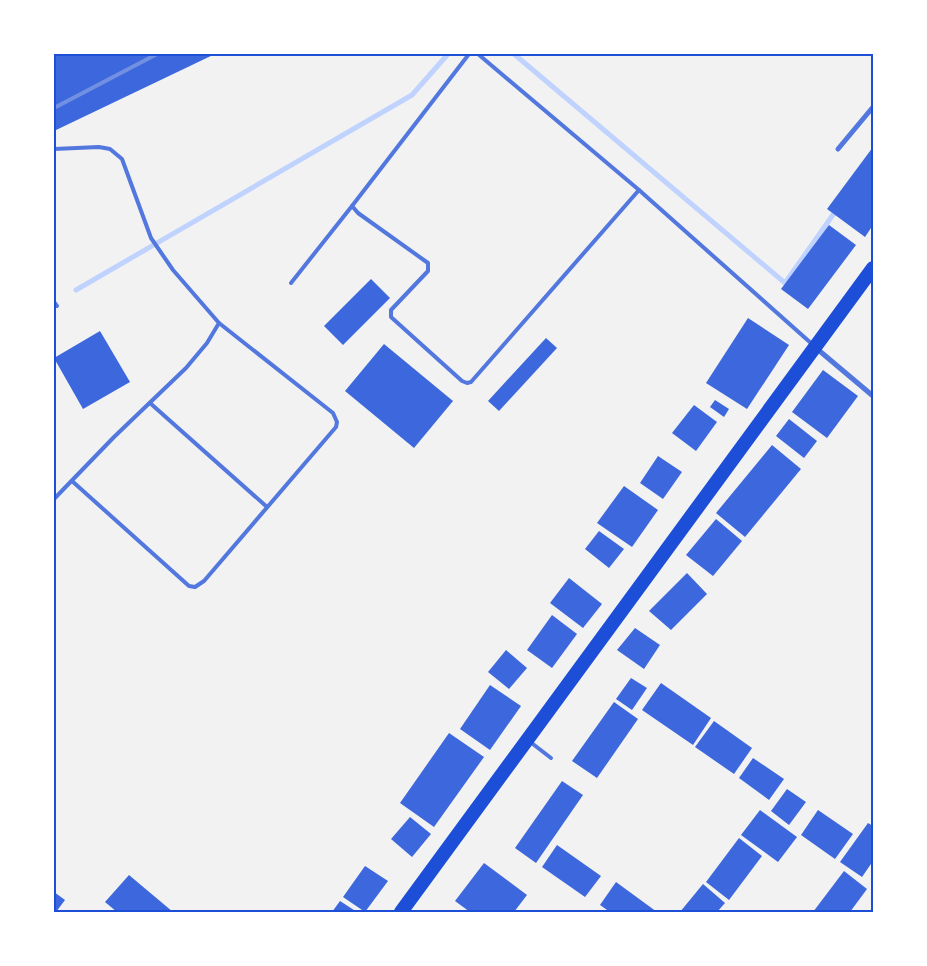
<svg xmlns="http://www.w3.org/2000/svg" width="927" height="966" font-family="'IBM Plex Serif',serif">
  <style>
    .lines { fill: none; stroke-linecap: round; stroke-linejoin: round }
    .stream { stroke: #bfd3fe; stroke-width: 5 }
    .building { fill: #3d67dc }
    .service { stroke: #5277de; stroke-width: 4 }
    .minor { stroke: #5277de; stroke-width: 5 }
    .trunk { stroke: #1d4ed8; stroke-width: 14 }
    .rail { stroke: #7290e2; stroke-width: 4 }
    .neatline { fill: none; stroke: #1d4ed8; stroke-width: 2 }
  </style>
  <rect width="100%" height="100%" fill="#f2f2f2"/>
  <g class="lines">
    <!-- stream -->
    <g class="stream">
      <polyline points="514,54 785,283 837,209"/>
      <polyline points="76,290 412,95 448,54"/>
    </g>
  </g>
  <!-- building -->
  <g class="building">
    <polygon points="54,54 215,54 54,131"/>
    <polygon points="873,147 873,225 865,237 827,209"/>
    <polygon points="829,225 856,245 808,309 781,289"/>
    <polygon points="371,279 390,298 343,345 324,326"/>
    <polygon points="748,318 789,345 747,409 706,383"/>
    <polygon points="100,331 130,382 83,409 54,358"/>
    <polygon points="546,338 557,348 499,411 488,401"/>
    <polygon points="384,344 453,401 414,448 345,391"/>
    <polygon points="823,370 858,396 827,438 792,412"/>
    <polygon points="715,400 729,409 724,417 710,407"/>
    <polygon points="694,405 717,422 696,451 672,433"/>
    <polygon points="789,419 817,441 804,458 776,436"/>
    <polygon points="772,445 801,469 745,537 716,513"/>
    <polygon points="658,456 682,472 663,499 640,483"/>
    <polygon points="624,486 658,510 632,547 597,523"/>
    <polygon points="716,519 742,541 713,576 686,555"/>
    <polygon points="599,531 624,549 609,568 585,549"/>
    <polygon points="687,573 707,594 671,630 649,611"/>
    <polygon points="569,578 602,604 583,628 550,603"/>
    <polygon points="552,615 577,634 552,668 527,650"/>
    <polygon points="635,628 660,645 644,669 617,650"/>
    <polygon points="506,650 527,668 509,689 488,672"/>
    <polygon points="631,678 647,688 632,710 616,699"/>
    <polygon points="661,683 711,718 693,745 642,710"/>
    <polygon points="490,685 521,706 490,750 460,729"/>
    <polygon points="614,702 638,719 597,778 572,761"/>
    <polygon points="714,721 752,748 734,774 695,747"/>
    <polygon points="449,733 484,757 434,827 400,803"/>
    <polygon points="753,758 784,779 769,800 739,778"/>
    <polygon points="562,781 583,795 536,863 515,848"/>
    <polygon points="787,789 806,802 789,825 771,811"/>
    <polygon points="760,810 797,837 778,862 741,835"/>
    <polygon points="818,810 853,834 835,859 801,835"/>
    <polygon points="410,817 431,834 412,857 391,839"/>
    <polygon points="868,823 873,826 873,861 862,877 840,862"/>
    <polygon points="739,838 762,856 729,900 706,882"/>
    <polygon points="557,845 601,876 585,897 542,867"/>
    <polygon points="484,863 527,895 514,912 470,912 455,901"/>
    <polygon points="365,866 388,881 365,912 343,897"/>
    <polygon points="844,871 867,889 850,912 813,912"/>
    <polygon points="129,875 173,912 117,912 105,902"/>
    <polygon points="616,882 657,912 610,912 600,905"/>
    <polygon points="703,884 725,903 717,912 680,912"/>
    <polygon points="54,892 65,900 56,912 54,912"/>
    <polygon points="340,901 357,912 332,912"/>
  </g>
  <g class="lines">
    <!-- service -->
    <g class="service">
      <polyline points="469,54 352,206 358,213 428,263 428,271 391,310 391,317 462,381 467,383 471,382 639,190"/>
      <polyline points="478,54 639,190 812,344"/>
      <polyline points="54,149 99,147 110,149 122,159 151,238 173,270 219,323 207,343 186,368 114,437 54,499"/>
      <polyline points="291,283 352,206"/>
      <polyline points="54,302 57,306"/>
      <polyline points="150,403 267,507"/>
      <polyline points="72,481 189,586 195,587 204,581 336,427 337,422 333,413 219,323"/>
      <polyline points="529,741 551,758"/>
    </g>
    <!-- minor -->
    <g class="minor">
      <polyline points="838,149 873,107"/>
      <polyline points="816,348 873,396"/>
    </g>
    <!-- trunk -->
    <polyline class="trunk" points="401,912 873,268"/>
    <!-- rail -->
    <polyline class="rail" points="54,108 157,54"/>
  </g>
  <!-- border -->
  <rect width="927" height="966" fill="none" stroke="#ffffff" stroke-width="110"/>
  <rect x="55" y="55" width="817" height="856" class="neatline"/>
</svg>
